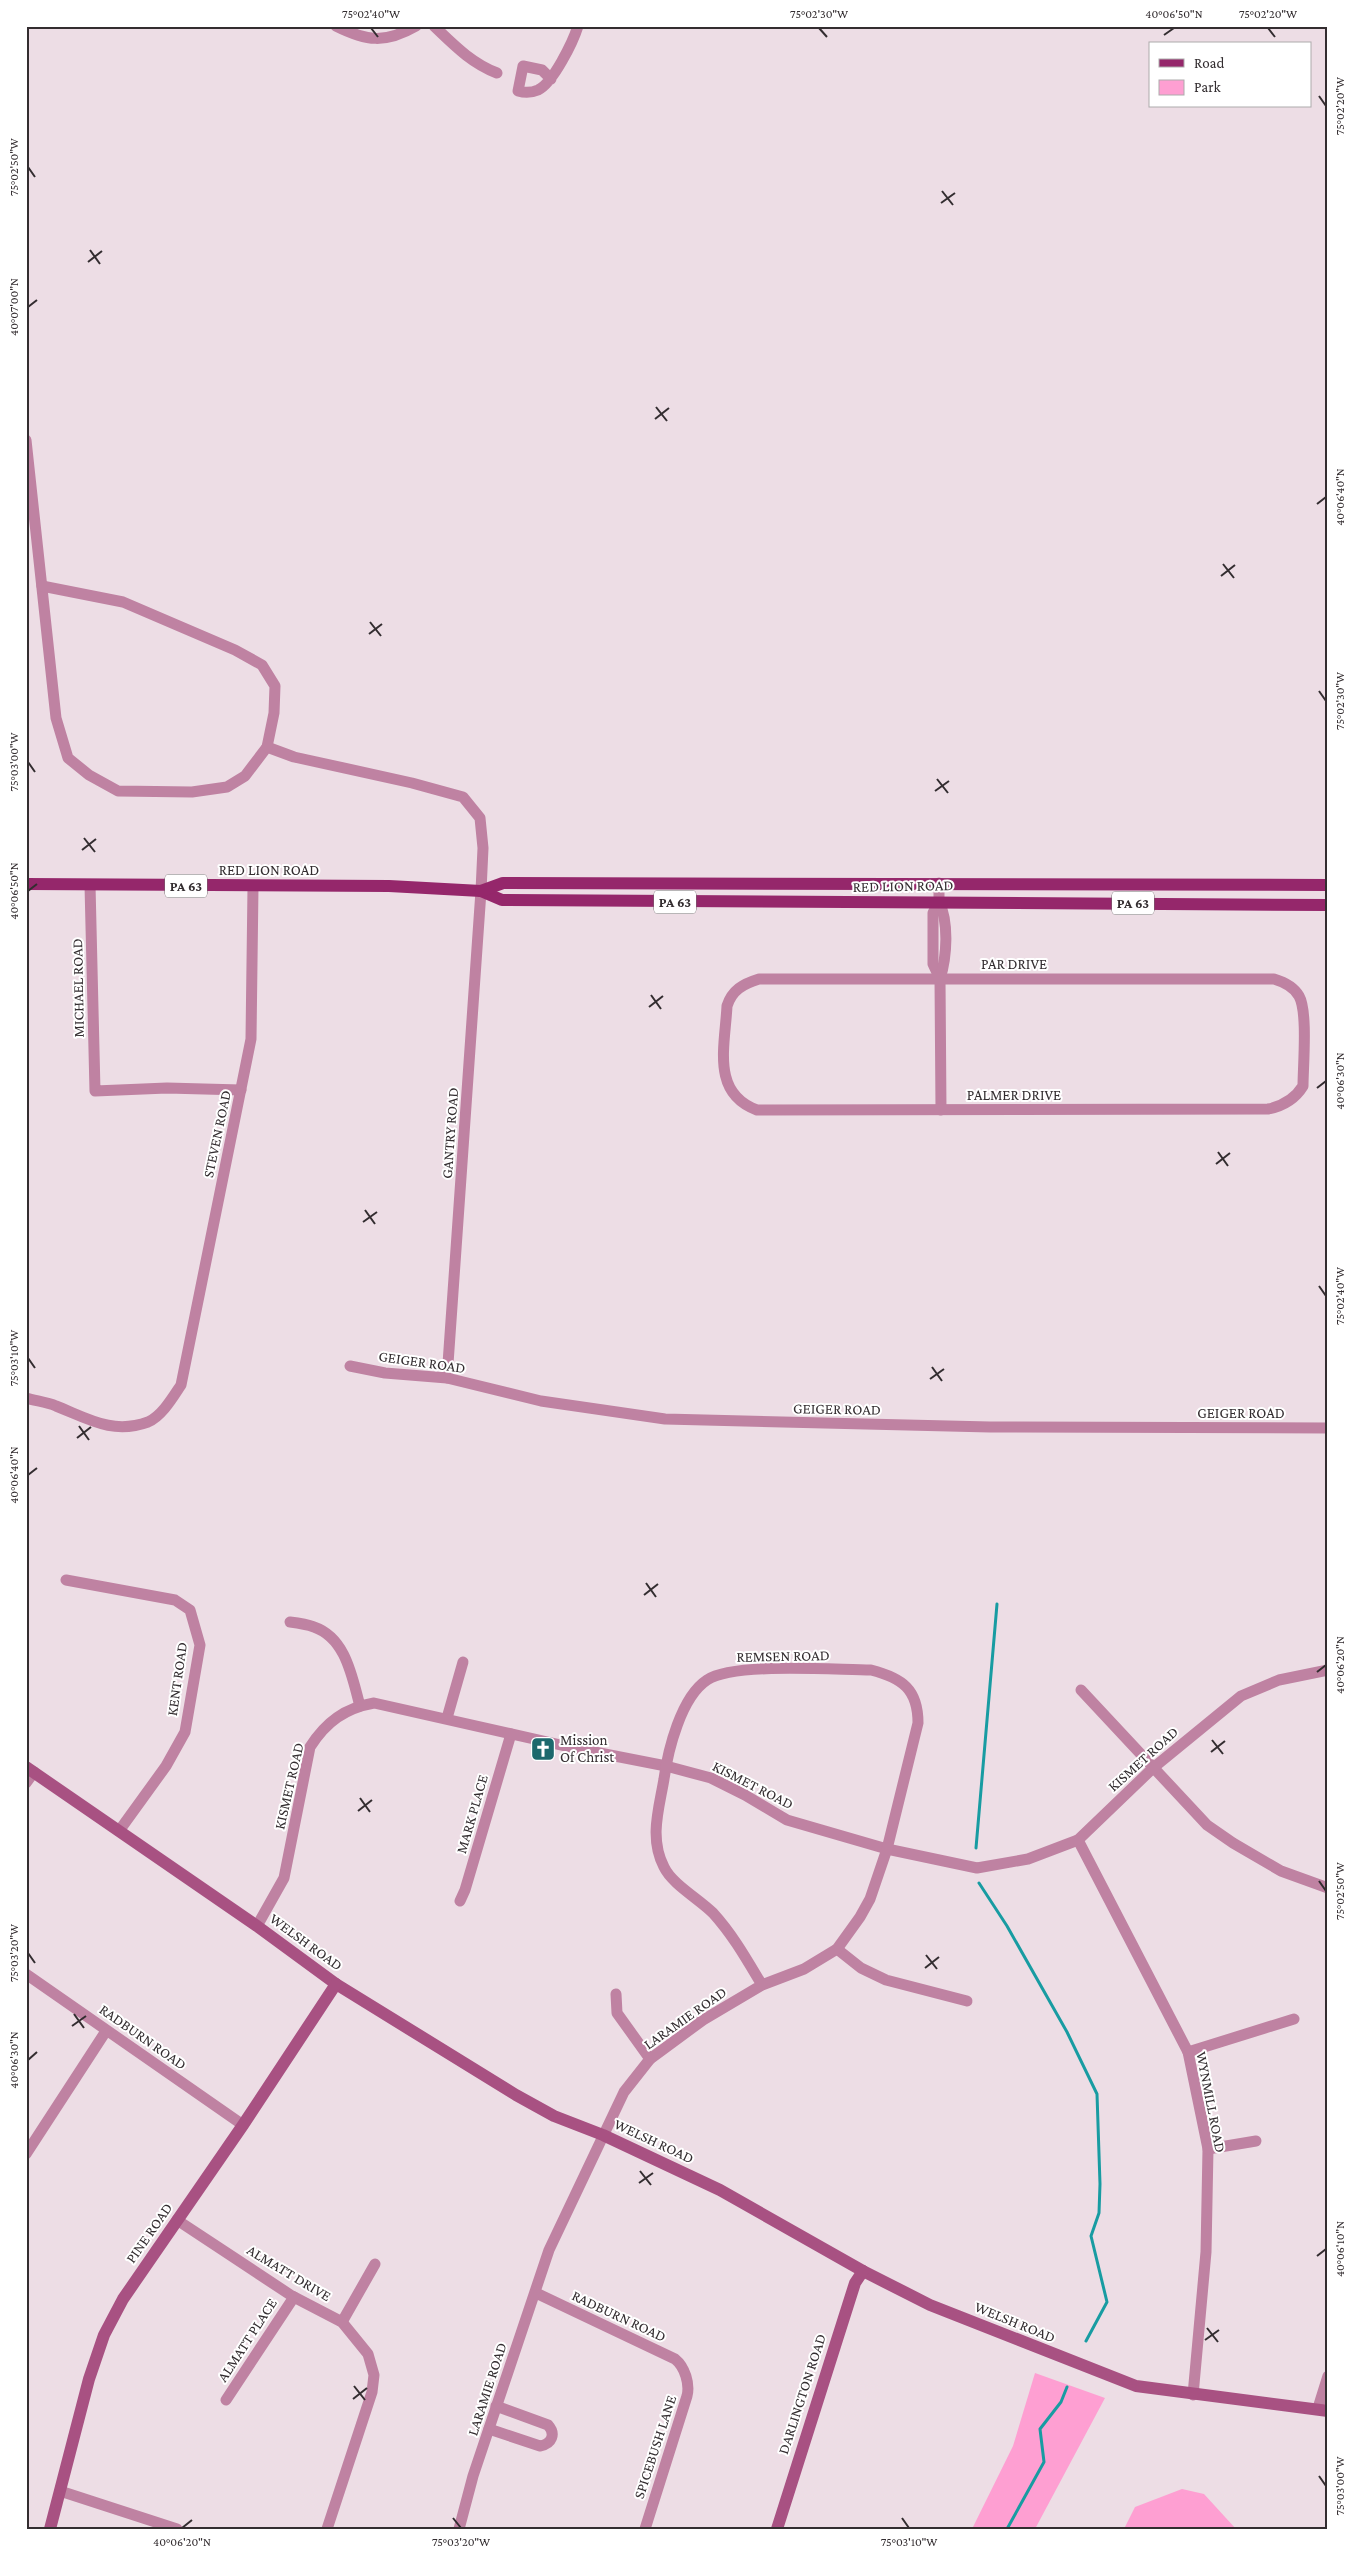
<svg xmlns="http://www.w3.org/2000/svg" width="1354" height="2555" font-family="'Crimson Pro',serif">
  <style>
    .green { fill: #fe9fd2 }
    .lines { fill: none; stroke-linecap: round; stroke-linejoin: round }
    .stream { stroke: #189ca2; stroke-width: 3 }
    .street { stroke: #bf82a2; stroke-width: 11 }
    .secondary { stroke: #a85182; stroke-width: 12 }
    .primary { stroke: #95276b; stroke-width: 12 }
    .ticks { fill: none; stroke: #332d30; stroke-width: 2 }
    .labels { text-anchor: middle; stroke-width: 4; stroke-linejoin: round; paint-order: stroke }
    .shield { fill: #fff; stroke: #706c6e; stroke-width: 1 }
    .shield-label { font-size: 14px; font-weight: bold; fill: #332d30 }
    .street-label { font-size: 15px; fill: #332d30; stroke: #fff }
    .poi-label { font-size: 15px; fill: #332d30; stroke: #fff; text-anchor: start }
    .neatline { fill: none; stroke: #332d30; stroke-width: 2 }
    .ticks-label { font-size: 12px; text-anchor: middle; fill: #332d30 }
  </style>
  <rect width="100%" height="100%" fill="#eddde5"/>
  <!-- green -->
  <g class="green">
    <polygon points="1035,2373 1105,2398 1035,2529 972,2529 1013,2446"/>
    <polygon points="1182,2489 1204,2494 1236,2529 1124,2529 1135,2507"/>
  </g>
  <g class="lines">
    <!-- stream -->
    <g class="stream">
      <polyline points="976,1848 997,1604"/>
      <polyline points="979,1883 1007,1926 1067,2032 1097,2094 1100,2184 1099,2213 1091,2236 1107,2302 1086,2341"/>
      <polyline points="1007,2529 1044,2462 1040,2429 1061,2402 1067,2387"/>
    </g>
    <!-- street -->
    <g class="street">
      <path d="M336,26c30,15 49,18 80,0"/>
      <path d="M434,26c20,19 37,37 63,47"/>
      <path d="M551,79l-9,-9 -19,-4 -5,25c7,2 13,2 20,-1 15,-7 35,-48 40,-64"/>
      <polyline points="26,440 56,718 68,758 89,775 118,791 192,792 227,787 245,776 267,747 294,757 412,783 463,797 480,818 483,848 481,891 447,1378"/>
      <polyline points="42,586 123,602 235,650 262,665 275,686 274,713 267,747"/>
      <polyline points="939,883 939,901 933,913 933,964 940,979"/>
      <polyline points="90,885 95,1091 167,1088 241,1090"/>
      <path d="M939,901c10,22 8,55 1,78l1,131"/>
      <path d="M759,979h515c10,3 20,8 25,17 9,16 4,70 4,90 -8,13 -20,20 -35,23l-511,1c-46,-17 -32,-64 -30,-104 5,-16 16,-22 32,-27z"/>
      <polyline points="350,1366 385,1373 447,1378 541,1401 665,1419 990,1427 1328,1428"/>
      <path d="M26,1398c10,3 21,4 30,8 31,12 56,29 92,16 14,-6 25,-25 33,-37l70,-346 2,-152"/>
      <polyline points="66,1580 175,1600 190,1610 200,1645 185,1732 166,1766 119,1831"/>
      <path d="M290,1622c8,1 16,2 24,5 32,11 38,50 46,79"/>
      <polyline points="1081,1690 1207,1825 1233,1843 1281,1871 1328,1888"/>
      <polyline points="447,1718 463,1662"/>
      <polyline points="26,1783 34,1772"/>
      <polyline points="1078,1840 1188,2052 1208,2149 1206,2252 1193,2395"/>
      <polyline points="460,1901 465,1890 511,1734"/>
      <path d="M257,1926l27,-48 26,-131c16,-25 35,-39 64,-44l200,45 92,18 45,12 34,17 42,25 100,29 90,19 51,-9 50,-19 75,-72 88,-72 38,-16 49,-10"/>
      <polyline points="837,1949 861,1968 886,1980 967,2001"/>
      <polyline points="26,1974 243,2125"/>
      <polyline points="616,1994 617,2013 650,2059"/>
      <polyline points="1188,2052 1294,2019"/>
      <polyline points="1208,2149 1256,2141"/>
      <polyline points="26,2154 106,2031"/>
      <polyline points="177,2220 292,2296 342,2322 368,2354 374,2375 372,2392 327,2529"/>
      <path d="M536,2293l139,66c10,8 15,25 12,37l-42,133"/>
      <polyline points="342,2322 375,2264"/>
      <polyline points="226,2400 294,2297"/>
      <polyline points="1318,2408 1328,2376"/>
      <path d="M489,2429l51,17c12,-2 16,-12 8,-21l-52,-19"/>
      <polyline points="60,2491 177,2529"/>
      <path d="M459,2529l14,-53 76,-226 75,-158 26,-33 53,-39 59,-35 42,-16 33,-20 23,-32 10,-18 17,-50 31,-126c0,-34 -16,-45 -47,-53 -36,0 -137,-8 -164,10 -26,17 -39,70 -43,99 -5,30 -15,59 0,88 8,17 35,32 49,46 20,22 34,47 49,72"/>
    </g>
    <!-- secondary -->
    <g class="secondary">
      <polyline points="26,1767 257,1926 336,1984 516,2095 554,2116 603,2135 720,2190 863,2271 930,2305 1136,2386 1328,2411"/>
      <polyline points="50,2529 89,2379 104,2335 123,2299 243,2125 336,1984"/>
      <polyline points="777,2529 855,2283 863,2271"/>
    </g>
    <!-- primary -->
    <g class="primary">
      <polyline points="26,884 389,886 481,891 502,900 1328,905"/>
      <polyline points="481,891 503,883 1328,885"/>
    </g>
  </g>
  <!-- ticks -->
  <path class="ticks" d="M371,28l7,9M819,28l8,9M1268,28l7,9M1164,35l10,-7M1319,96l7,10M28,167l7,10M942,191l11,14M941,203l14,-10M90,250l10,14M88,262l14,-11M28,307l9,-7M656,407l11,14M655,419l14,-11M1317,504l9,-7M1223,564l11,14M1221,576l14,-11M370,622l11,14M369,634l13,-10M1319,691l7,10M28,762l7,10M937,779l11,14M935,791l14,-10M84,838l11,14M82,850l14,-11M28,891l9,-7M651,995l10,14M649,1007l14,-11M1317,1088l9,-7M1218,1152l10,14M1216,1164l14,-11M365,1210l10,14M363,1222l14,-10M1319,1286l7,10M28,1358l7,10M932,1367l10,14M930,1379l14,-10M79,1426l10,14M77,1438l14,-11M28,1475l9,-7M646,1583l10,14M644,1595l14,-11M1317,1672l9,-7M1212,1740l11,14M1211,1752l14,-11M360,1798l10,14M358,1811l14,-11M1319,1881l7,10M28,1953l7,10M926,1955l11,14M925,1968l14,-11M74,2014l10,14M72,2026l14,-10M28,2060l9,-8M640,2171l11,14M639,2183l14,-10M1317,2256l9,-7M1207,2328l11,14M1205,2340l14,-10M354,2386l11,14M353,2399l14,-11M1319,2476l7,10M453,2518l8,10M902,2518l7,10M182,2528l10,-8"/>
  <!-- icons -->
  <defs>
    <symbol id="church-square" viewBox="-11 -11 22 22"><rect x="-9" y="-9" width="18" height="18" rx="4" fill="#1c696d" stroke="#fff"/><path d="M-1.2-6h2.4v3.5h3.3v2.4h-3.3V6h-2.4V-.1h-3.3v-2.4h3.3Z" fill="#fff"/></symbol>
  </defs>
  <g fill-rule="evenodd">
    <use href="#church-square" x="529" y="1735" width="28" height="28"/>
  </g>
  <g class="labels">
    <!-- shield labels -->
    <g class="shield">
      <rect x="165" y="874.5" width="42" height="23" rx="4"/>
      <rect x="654" y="890.5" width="42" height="23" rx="4"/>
      <rect x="1112" y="891.5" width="42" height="23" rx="4"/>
    </g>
    <g class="shield-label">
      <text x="186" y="891">PA 63</text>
      <text x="675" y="907">PA 63</text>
      <text x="1133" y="908">PA 63</text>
    </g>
    <!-- street labels -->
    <g class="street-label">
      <text x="269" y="875">RED LION ROAD</text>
      <text transform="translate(903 886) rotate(-1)" y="5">RED LION ROAD</text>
      <text x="1014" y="969">PAR DRIVE</text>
      <text transform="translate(78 988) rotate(-91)" y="5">MICHAEL ROAD</text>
      <text x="1014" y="1100">PALMER DRIVE</text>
      <text transform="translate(450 1133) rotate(-86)" y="5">GANTRY ROAD</text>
      <text transform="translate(217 1134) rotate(-78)" y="5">STEVEN ROAD</text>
      <text transform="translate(422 1362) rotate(8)" y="5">GEIGER ROAD</text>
      <text transform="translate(837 1409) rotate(1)" y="5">GEIGER ROAD</text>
      <text x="1241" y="1418">GEIGER ROAD</text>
      <text transform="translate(783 1656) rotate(-1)" y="5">REMSEN ROAD</text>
      <text transform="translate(177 1679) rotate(-82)" y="5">KENT ROAD</text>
      <text transform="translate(1143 1759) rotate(-42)" y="5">KISMET ROAD</text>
      <text transform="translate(753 1785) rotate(27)" y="5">KISMET ROAD</text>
      <text transform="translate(289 1786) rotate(-77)" y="5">KISMET ROAD</text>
      <text transform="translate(472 1814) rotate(-74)" y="5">MARK PLACE</text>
      <text transform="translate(306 1942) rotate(36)" y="5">WELSH ROAD</text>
      <text transform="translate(685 2018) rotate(-35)" y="5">LARAMIE ROAD</text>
      <text transform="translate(143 2037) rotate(35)" y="5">RADBURN ROAD</text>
      <text transform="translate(1211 2102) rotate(79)" y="5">WYNMILL ROAD</text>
      <text transform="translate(654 2141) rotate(25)" y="5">WELSH ROAD</text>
      <text transform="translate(149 2233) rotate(-55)" y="5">PINE ROAD</text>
      <text transform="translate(289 2273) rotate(31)" y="5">ALMATT DRIVE</text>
      <text transform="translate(619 2316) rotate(25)" y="5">RADBURN ROAD</text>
      <text transform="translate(1015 2322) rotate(22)" y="5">WELSH ROAD</text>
      <text transform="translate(247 2340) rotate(-57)" y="5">ALMATT PLACE</text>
      <text transform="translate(487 2389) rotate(-72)" y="5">LARAMIE ROAD</text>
      <text transform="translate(802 2394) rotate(-72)" y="5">DARLINGTON ROAD</text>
      <text transform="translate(655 2447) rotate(-72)" y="5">SPICEBUSH LANE</text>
    </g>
    <!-- poi labels -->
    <g class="poi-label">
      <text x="560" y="1745">Mission<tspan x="560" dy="17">Of Christ</tspan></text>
    </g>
  </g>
  <!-- border -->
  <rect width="1354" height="2555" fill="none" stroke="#ffffff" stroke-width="55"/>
  <!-- legend -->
  <rect x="1149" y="42" width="162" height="65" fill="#ffffff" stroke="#adabac"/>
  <rect x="1159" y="59" width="25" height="8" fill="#95276b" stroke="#adabac"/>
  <text x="1194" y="68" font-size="15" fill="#332d30">Road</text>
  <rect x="1159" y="80" width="25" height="15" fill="#fe9fd2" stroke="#adabac"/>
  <text x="1194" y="92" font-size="15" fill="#332d30">Park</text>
  <rect x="28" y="28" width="1298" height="2500" class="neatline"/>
  <g class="ticks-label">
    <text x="371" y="18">75°02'40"W</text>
    <text x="819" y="18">75°02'30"W</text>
    <text x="1174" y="18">40°06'50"N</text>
    <text x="1268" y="18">75°02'20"W</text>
    <text transform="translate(1340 106) rotate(-90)" y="4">75°02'20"W</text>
    <text transform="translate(14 167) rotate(-90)" y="4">75°02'50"W</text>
    <text transform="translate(14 307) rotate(-90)" y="4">40°07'00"N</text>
    <text transform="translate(1340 497) rotate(-90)" y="4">40°06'40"N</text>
    <text transform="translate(1340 701) rotate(-90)" y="4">75°02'30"W</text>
    <text transform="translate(14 762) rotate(-90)" y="4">75°03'00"W</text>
    <text transform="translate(14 891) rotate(-90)" y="4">40°06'50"N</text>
    <text transform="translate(1340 1081) rotate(-90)" y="4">40°06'30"N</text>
    <text transform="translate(1340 1296) rotate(-90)" y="4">75°02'40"W</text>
    <text transform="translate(14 1358) rotate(-90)" y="4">75°03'10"W</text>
    <text transform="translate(14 1475) rotate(-90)" y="4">40°06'40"N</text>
    <text transform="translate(1340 1665) rotate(-90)" y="4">40°06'20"N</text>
    <text transform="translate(1340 1891) rotate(-90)" y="4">75°02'50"W</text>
    <text transform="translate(14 1953) rotate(-90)" y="4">75°03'20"W</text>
    <text transform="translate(14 2060) rotate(-90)" y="4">40°06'30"N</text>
    <text transform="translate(1340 2249) rotate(-90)" y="4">40°06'10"N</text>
    <text transform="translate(1340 2486) rotate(-90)" y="4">75°03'00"W</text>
    <text x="182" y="2546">40°06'20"N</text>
    <text x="461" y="2546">75°03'20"W</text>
    <text x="909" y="2546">75°03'10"W</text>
  </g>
</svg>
